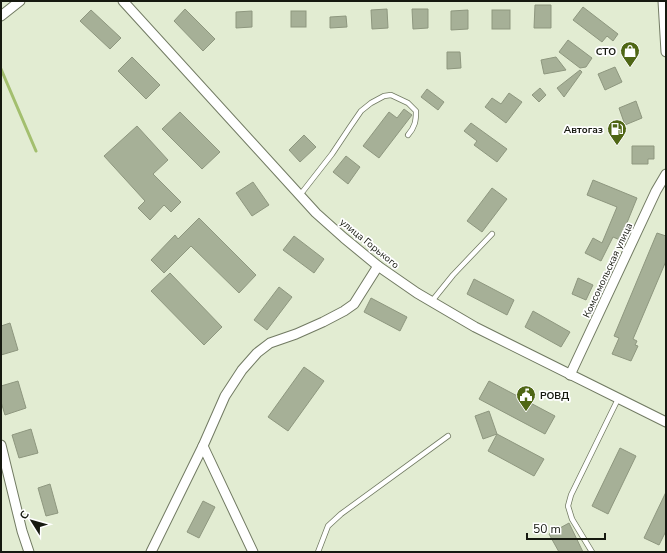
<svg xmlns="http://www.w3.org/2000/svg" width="667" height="553" font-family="'Nunito Sans',sans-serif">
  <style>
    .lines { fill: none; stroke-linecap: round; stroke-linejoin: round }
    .stream { stroke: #a3bf6e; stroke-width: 3 }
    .building { fill: #a6b097; stroke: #8e977f }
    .service-casing { stroke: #717a62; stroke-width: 6 }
    .minor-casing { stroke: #717a62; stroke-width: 11 }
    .service { stroke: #fff; stroke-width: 4.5 }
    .minor { stroke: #fff; stroke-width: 9 }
    .labels { text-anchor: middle; stroke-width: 3.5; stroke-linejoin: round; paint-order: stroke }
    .poi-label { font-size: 10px; font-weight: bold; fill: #161910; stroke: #fff; text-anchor: end }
    .street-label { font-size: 10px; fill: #161910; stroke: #fff }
  </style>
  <rect width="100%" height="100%" fill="#e2ecd2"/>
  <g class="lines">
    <!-- stream -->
    <polyline class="stream" points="1,69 36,151"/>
  </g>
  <!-- building -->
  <g class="building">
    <polygon points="535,5 551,5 551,28 534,28"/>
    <polygon points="583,7 618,34 613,41 607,36 602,42 573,20"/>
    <polygon points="185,9 215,39 203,51 174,21"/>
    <polygon points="387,9 388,28 372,29 371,10"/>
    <polygon points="412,9 428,9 428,28 413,29"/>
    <polygon points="91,10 121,38 110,49 80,21"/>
    <polygon points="468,10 468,29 451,30 451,11"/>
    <rect x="492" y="10" width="18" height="19"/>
    <polygon points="252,11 252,27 236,28 236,12"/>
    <rect x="291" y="11" width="15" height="16"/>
    <polygon points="346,16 347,27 330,28 330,17"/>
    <polygon points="568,40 592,58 586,67 580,68 559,52"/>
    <polygon points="447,52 460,52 461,68 447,69"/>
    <polygon points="132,57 160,85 146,99 118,71"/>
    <polygon points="556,57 566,70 544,74 541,60"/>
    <polygon points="615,67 622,82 605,90 598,74"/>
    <polygon points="580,70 582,72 564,97 557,88"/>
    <polygon points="540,88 546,95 539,102 532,95"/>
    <polygon points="427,89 444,102 438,110 421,97"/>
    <polygon points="509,93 522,102 506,123 485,107 492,98 501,104"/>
    <polygon points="636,101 642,118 625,125 619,108"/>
    <polygon points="404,109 412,115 379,158 363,146 389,112 397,118"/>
    <polygon points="180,112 220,152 202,169 162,129"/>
    <polygon points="471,123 507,149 497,162 474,145 477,141 464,131"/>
    <polygon points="137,126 168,160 153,174 181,202 171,212 164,205 150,220 138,208 145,201 104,156"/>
    <polygon points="304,135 316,147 300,162 289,150"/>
    <polygon points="632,146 654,146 654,159 648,159 648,164 632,164"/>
    <polygon points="346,156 360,167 348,184 333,172"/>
    <polygon points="593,180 637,198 620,240 613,237 601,261 585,253 593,238 602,243 617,207 587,195"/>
    <polygon points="253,182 269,205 252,216 236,193"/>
    <polygon points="492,188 507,199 482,232 467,221"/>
    <polygon points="199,218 256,275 239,293 191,246 164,273 151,260 175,235 178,239"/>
    <polygon points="657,233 666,236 666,261 633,339 637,341 635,345 638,346 631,361 612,354 619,338 614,336"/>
    <polygon points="294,236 324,259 314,273 283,250"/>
    <polygon points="170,273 222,327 204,345 151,291"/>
    <polygon points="578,278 593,285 586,300 572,294"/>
    <polygon points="474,279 514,300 507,315 467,294"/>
    <polygon points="279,287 292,297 267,330 254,320"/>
    <polygon points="371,298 407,317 400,331 364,312"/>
    <polygon points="533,311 570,332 561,347 525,327"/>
    <polygon points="10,323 18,350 1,355 1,326"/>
    <polygon points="304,367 324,381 288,431 268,417"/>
    <polygon points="18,381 26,408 5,415 1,402 1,386"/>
    <polygon points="489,381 555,416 545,434 479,399"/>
    <polygon points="489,411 497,434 483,439 475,416"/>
    <polygon points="31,429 38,453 19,458 12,435"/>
    <polygon points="497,434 544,459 534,476 488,451"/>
    <polygon points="620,448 636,456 608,514 592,506"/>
    <polygon points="50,484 58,513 46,516 38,488"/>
    <polygon points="666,492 666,531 659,545 644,538"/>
    <polygon points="203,501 215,507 199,538 187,532"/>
    <polygon points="569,523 583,552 559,552 549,534"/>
  </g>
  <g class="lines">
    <defs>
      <g id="service">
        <path d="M300,195l32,-41 18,-27 11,-16 10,-8 13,-7 7,-1 17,8 8,8c0,10 -1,16 -8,24"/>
        <polyline points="432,301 453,275 492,234"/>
        <polyline points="318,552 328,526 341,514 448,436"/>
        <polyline points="592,552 572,519 568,506 571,495 618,399"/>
      </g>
      <g id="minor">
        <polyline points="123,1 316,213 344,238 378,266 417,293 475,327 666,422"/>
        <polyline points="663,1 666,52"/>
        <polyline points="1,16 20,1"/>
        <polyline points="570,375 656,191 666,174"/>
        <polyline points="1,445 22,531 29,552"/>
        <polyline points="203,446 253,552"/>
        <polyline points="151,552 203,446 225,396 242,370 257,353 270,343 296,334 323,322 344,311 354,304 378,266"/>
      </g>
    </defs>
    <!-- service casing -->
    <use href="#service" class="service-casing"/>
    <!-- minor casing -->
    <use href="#minor" class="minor-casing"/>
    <!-- service -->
    <use href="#service" class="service"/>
    <!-- minor -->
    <use href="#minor" class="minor"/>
  </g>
  <!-- icons -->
  <defs>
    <symbol id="shop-pin" viewBox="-11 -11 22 30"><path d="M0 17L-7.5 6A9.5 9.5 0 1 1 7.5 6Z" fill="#4f6615" stroke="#fff"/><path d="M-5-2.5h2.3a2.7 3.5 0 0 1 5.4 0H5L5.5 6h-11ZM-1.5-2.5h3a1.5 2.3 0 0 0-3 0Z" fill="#fff"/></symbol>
    <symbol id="fuel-pin" viewBox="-11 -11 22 30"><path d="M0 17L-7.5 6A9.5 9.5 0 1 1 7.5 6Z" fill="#4f6615" stroke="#fff"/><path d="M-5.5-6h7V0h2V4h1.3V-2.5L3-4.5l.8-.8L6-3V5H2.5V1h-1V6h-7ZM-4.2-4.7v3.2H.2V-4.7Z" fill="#fff"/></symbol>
    <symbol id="civic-pin" viewBox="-11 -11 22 30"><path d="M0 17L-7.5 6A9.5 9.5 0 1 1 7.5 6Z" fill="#4f6615" stroke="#fff"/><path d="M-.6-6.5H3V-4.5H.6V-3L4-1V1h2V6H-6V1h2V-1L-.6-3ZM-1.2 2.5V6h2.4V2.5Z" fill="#fff"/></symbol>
  </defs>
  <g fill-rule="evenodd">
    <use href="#shop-pin" x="619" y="40" width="22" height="30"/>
    <use href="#fuel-pin" x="606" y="118" width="22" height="30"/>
    <use href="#civic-pin" x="515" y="384" width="22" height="30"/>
  </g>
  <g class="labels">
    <!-- poi labels -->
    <g class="poi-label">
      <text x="616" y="55">СТО</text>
      <text x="603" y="133">Автогаз</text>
      <text x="540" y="399" text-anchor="start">РОВД</text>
    </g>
    <!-- street labels -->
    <g class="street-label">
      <text transform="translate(370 243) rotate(39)" y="4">улица Горького</text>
      <text transform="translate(607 270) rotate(-65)" y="4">Комсомольская улица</text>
    </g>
  </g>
  <!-- border -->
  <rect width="667" height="553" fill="none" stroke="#161910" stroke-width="4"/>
  <!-- north arrow -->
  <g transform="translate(32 521) rotate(307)" stroke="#ffffff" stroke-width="3" paint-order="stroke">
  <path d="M0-3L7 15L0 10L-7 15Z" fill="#161910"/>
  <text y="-6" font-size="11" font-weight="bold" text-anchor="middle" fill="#161910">С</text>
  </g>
  <!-- scale -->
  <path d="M527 533v6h78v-6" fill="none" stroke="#161910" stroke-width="2"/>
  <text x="533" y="533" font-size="12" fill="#161910" stroke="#ffffff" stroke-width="3" paint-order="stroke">50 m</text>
</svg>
